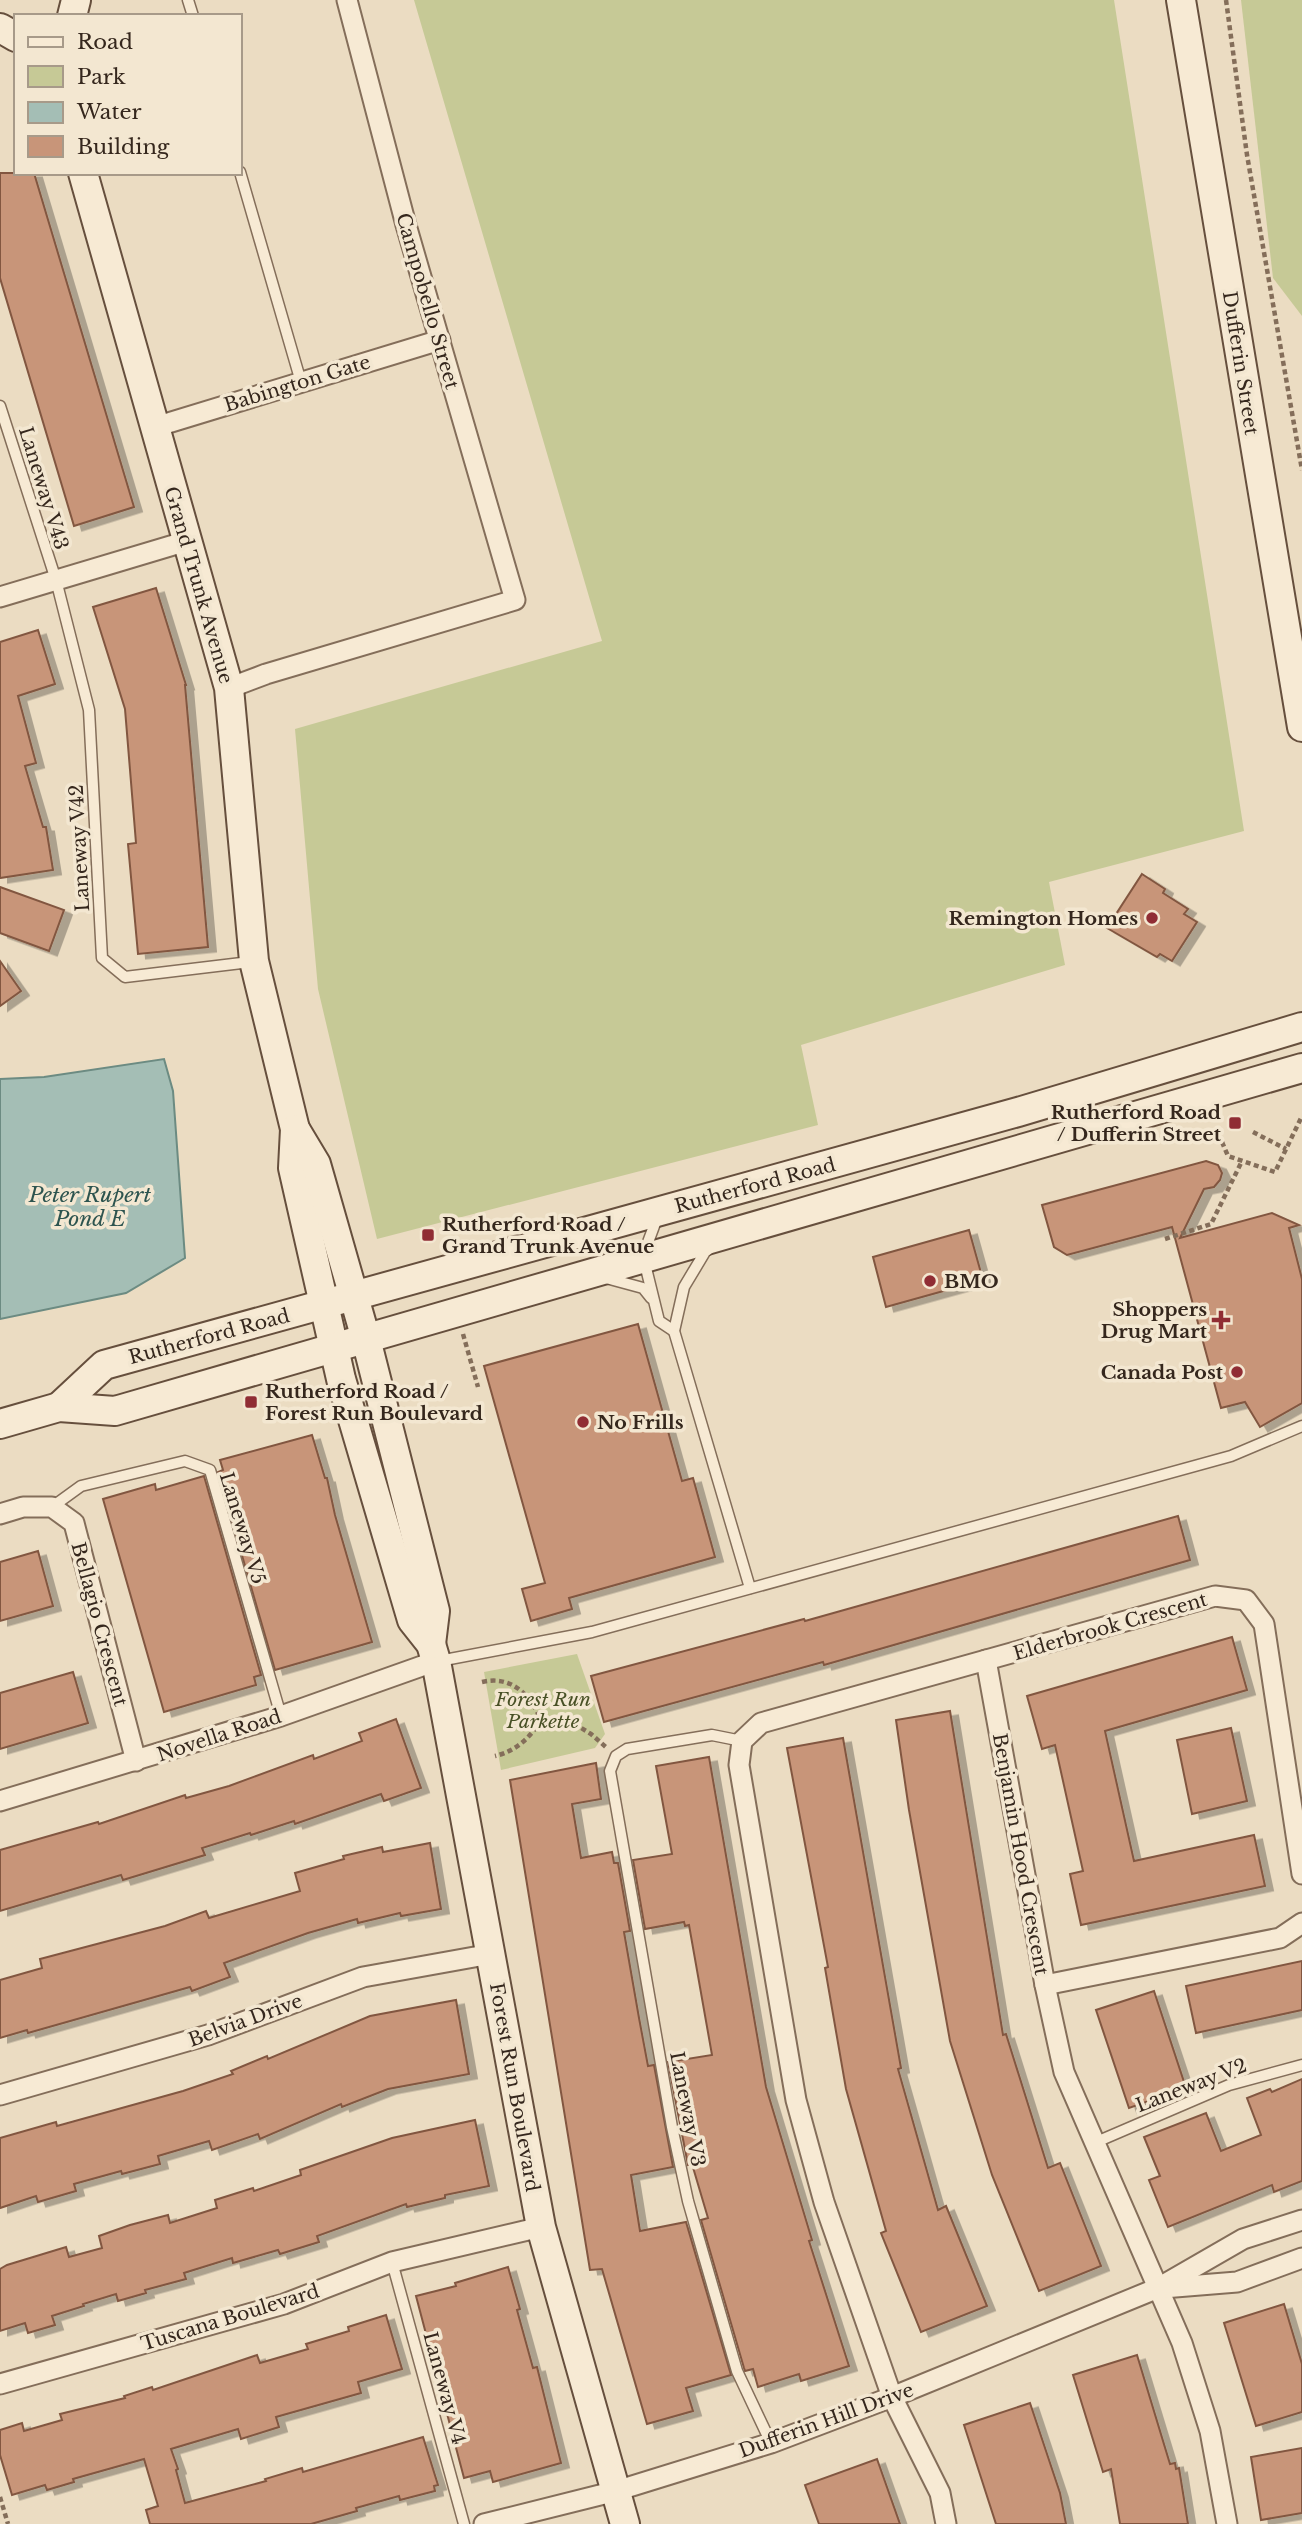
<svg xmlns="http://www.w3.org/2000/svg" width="1302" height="2524" font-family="'Libre Baskerville',serif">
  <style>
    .green { fill: #c6c996 }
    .water { fill: #a4beb5; stroke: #6c8b82; stroke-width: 2 }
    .building { fill: #c89579; stroke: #825741; stroke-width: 2; filter: url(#shadow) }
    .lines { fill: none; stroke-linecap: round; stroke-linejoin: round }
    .lane-casing { stroke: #846e5a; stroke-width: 13 }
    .street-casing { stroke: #846e5a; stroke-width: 23 }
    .secondary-casing { stroke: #664f3d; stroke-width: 32 }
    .path { stroke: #846e5a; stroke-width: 4.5; stroke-dasharray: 5 3.5; stroke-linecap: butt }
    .lane { stroke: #f7ead4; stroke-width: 10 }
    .street { stroke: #f7ead4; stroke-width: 19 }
    .secondary { stroke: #f7ead4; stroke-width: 28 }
    .poi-dot { fill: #902d34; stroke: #f3e7d1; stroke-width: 2.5 }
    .labels { text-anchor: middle; stroke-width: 7; stroke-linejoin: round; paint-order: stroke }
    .street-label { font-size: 19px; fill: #35271d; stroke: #f3e7d1 }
    .poi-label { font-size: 19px; font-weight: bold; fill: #35271d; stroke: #f3e7d1; text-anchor: end }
    .park-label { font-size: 19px; font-style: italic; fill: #485025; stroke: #f3e7d1 }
    .water-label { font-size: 21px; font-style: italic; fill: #2d544f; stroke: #f3e7d1 }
  </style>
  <defs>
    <filter id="shadow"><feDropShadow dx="8" dy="4.5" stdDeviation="0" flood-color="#0004"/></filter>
  </defs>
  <rect width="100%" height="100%" fill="#ebdcc2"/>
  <!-- green -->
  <g class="green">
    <polygon points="414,0 1114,0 1244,831 1049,882 1065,965 801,1045 818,1125 377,1239 318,989 295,729 602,641"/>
    <polygon points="1241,0 1302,0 1302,316 1273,278"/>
    <polygon points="577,1654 605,1734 595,1748 501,1770 484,1672"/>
  </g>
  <!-- water -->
  <polygon class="water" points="164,1059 173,1091 185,1258 126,1293 0,1319 0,1079 44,1077"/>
  <!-- building -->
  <g class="building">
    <polygon points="0,173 34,173 134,507 74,526 0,278"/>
    <polygon points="156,588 186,685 185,685 208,947 138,954 128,844 136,843 125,709 93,607"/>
    <polygon points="38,630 55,684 18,696 36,763 25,766 43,827 46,827 53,870 0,878 0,642"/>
    <polygon points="1142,874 1165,889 1163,893 1188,909 1184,914 1197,922 1172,961 1160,954 1157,957 1107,928"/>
    <polygon points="0,887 64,910 49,951 0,933"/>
    <polygon points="0,961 21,991 0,1006"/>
    <polygon points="1206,1161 1218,1165 1222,1173 1220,1180 1214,1187 1204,1189 1180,1238 1272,1213 1299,1225 1289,1228 1302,1279 1302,1403 1260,1427 1245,1402 1221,1408 1172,1227 1067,1255 1054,1247 1042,1205"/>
    <polygon points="969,1230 983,1280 886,1307 873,1257"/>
    <polygon points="638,1324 682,1481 693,1478 715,1557 569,1598 572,1609 531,1621 522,1589 545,1583 484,1366"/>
    <polygon points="312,1435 325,1478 327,1478 335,1515 372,1642 275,1670 218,1472 223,1470 220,1460"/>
    <polygon points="204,1476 261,1675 254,1677 256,1685 164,1712 103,1499 155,1484 156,1490"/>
    <polygon points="1178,1516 1190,1560 824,1665 823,1662 604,1722 591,1676 804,1619 805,1621"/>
    <polygon points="38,1551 53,1606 0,1621 0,1562"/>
    <polygon points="1232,1637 1247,1690 1105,1731 1134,1861 1254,1835 1265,1886 1081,1925 1070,1874 1083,1871 1055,1745 1042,1749 1027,1696"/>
    <polygon points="73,1672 88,1723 0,1749 0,1693"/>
    <polygon points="950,1711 1003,2035 1006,2034 1048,2168 1060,2163 1101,2266 1039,2291 992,2175 950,2041 909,1810 896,1720"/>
    <polygon points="396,1719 421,1788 384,1801 381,1794 295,1824 294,1821 251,1835 250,1833 202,1848 205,1855 123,1880 121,1875 0,1911 0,1850 98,1822 99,1824 185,1795 186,1798 229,1786 313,1755 314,1759 362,1741 359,1733"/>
    <polygon points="1231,1728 1247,1801 1192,1814 1177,1740"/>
    <polygon points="843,1738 901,2068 898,2069 938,2210 946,2206 987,2306 921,2332 881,2233 886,2231 846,2089 825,1968 828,1967 787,1748"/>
    <polygon points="709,1757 766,2087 812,2240 809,2241 849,2366 801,2381 799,2374 758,2387 753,2369 745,2371 744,2368 701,2220 708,2218 692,2164 688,2165 668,2062 712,2055 689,1925 685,1926 684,1922 645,1929 633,1860 672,1854 656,1766"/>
    <polygon points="596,1763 601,1799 572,1804 581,1858 612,1852 614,1863 618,1863 630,1931 624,1932 639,2018 648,2066 654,2065 673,2167 631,2175 640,2231 686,2222 731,2375 686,2388 693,2411 647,2424 602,2269 590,2270 510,1780"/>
    <polygon points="430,1843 441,1909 401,1916 400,1913 358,1923 357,1919 308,1933 224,1963 230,1977 192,1991 190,1987 28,2033 27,2030 0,2038 0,1980 42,1968 40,1959 165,1926 206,1911 209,1918 300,1891 295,1873 344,1859 343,1856 382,1847 383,1852"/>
    <polygon points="1302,1961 1302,2010 1196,2033 1186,1986"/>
    <polygon points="1154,1991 1186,2088 1129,2108 1096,2010"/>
    <polygon points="456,2000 469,2074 388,2089 342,2107 341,2104 260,2139 258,2134 212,2150 209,2141 158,2156 160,2164 122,2174 121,2171 74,2184 76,2191 38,2202 36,2196 0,2208 0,2138 56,2122 57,2126 183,2091 233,2074 231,2071 267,2056 268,2059 370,2016"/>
    <polygon points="1302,2079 1302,2181 1274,2192 1272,2185 1168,2227 1149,2180 1160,2176 1144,2137 1206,2113 1221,2151 1261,2135 1247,2098 1270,2089 1272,2092"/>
    <polygon points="475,2120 489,2186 445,2195 445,2198 407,2207 406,2204 317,2236 319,2242 280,2254 278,2250 233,2263 232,2258 184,2273 186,2279 145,2290 146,2293 118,2301 116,2294 83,2304 84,2306 52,2316 55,2325 28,2333 25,2323 0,2331 0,2269 7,2265 66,2247 69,2257 102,2248 99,2236 130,2225 168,2215 170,2223 217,2208 215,2200 253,2188 254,2191 301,2175 300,2170 392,2138"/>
    <polygon points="508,2267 520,2309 517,2310 533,2368 537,2367 561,2463 493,2482 490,2471 464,2478 416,2296 456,2286 455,2283"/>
    <polygon points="1284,2304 1302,2364 1302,2412 1256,2426 1224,2323"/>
    <polygon points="386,2315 402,2369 358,2382 361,2393 276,2417 279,2427 241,2439 238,2429 171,2449 178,2469 176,2470 185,2503 266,2481 265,2479 302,2468 303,2472 423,2437 438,2485 434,2486 435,2491 400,2500 399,2496 356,2508 357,2511 311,2524 150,2524 146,2510 158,2506 144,2459 73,2479 74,2482 47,2490 45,2485 12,2495 0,2455 0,2430 22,2423 24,2431 62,2420 60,2414 125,2398 124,2396 152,2387 153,2390 257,2355 260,2363 308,2349 306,2344 349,2331 348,2327"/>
    <polygon points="1137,2355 1170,2464 1175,2463 1176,2469 1179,2468 1188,2524 1120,2524 1111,2469 1103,2472 1073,2375"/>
    <polygon points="1030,2403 1060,2493 1066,2524 996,2524 964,2425"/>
    <polygon points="1302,2448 1302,2513 1261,2520 1251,2457"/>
    <polygon points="877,2459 900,2524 819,2524 805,2485"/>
  </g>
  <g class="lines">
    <defs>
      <g id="lane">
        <polyline points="188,0 193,16"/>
        <polyline points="240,172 301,382"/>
        <polyline points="0,406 56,580 89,710 102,958 125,977 250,962"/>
        <polyline points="657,1218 644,1253 644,1260 659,1321 674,1331"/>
        <polyline points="710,1248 705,1252 684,1287 674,1331 750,1588"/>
        <polyline points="606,1278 643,1288 651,1298"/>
        <polyline points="52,1507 81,1486 185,1461 210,1470 281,1716"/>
        <polyline points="439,1661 592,1632 1231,1456 1302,1426"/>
        <polyline points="742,1741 712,1735 627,1749 616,1756 610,1771 672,2127 688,2201 737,2371 771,2443"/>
        <polyline points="1094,2143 1229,2085 1302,2065"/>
        <polyline points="392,2262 464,2524"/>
      </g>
      <g id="street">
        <polyline points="155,427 440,340"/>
        <polyline points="0,597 187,541"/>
        <polyline points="229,688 266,674 515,600 406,225 347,0"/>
        <polyline points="0,1514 23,1507 52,1507 74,1523 136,1761"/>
        <polyline points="986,1660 1045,1985 1064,2072 1182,2343 1210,2431 1227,2524"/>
        <polyline points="0,1801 281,1716 436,1661"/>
        <polyline points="1045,1985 1280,1938 1302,1923"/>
        <polyline points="0,2095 208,2035 363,1977 491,1954"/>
        <polyline points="1163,2288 1237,2282 1302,2258"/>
        <polyline points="0,2384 284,2304 392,2262 541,2227"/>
        <polyline points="484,2524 616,2491 771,2443 892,2397 1158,2288 1243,2239 1302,2220"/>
        <polyline points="946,2524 940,2493 892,2397 824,2202 796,2100 739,1765 742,1741 761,1723 1215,1596 1246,1600 1264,1624 1302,1874"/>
      </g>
      <g id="secondary">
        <polyline points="1181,0 1302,727"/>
        <polyline points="72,16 76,0"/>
        <polyline points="0,28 16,37"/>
        <polyline points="83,173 229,688 254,961 295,1129 293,1168 341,1379 412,1620 431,1644 436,1661 541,2227 625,2524"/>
        <polyline points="295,1129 316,1164 366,1339 435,1611 431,1644"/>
        <polyline points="59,1407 104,1365 1018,1112 1302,1027"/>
        <polyline points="0,1424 59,1407 115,1411 1302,1068"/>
      </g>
    </defs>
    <!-- lane casing -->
    <use href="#lane" class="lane-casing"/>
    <!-- street casing -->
    <use href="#street" class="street-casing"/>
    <!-- secondary casing -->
    <use href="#secondary" class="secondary-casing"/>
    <!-- path -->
    <g class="path">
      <polyline points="1226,0 1247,155 1302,470"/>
      <polyline points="1253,1132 1286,1149"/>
      <polyline points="1222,1142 1228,1156 1275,1172 1302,1116"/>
      <polyline points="1165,1239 1211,1224 1242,1161"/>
      <polyline points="463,1334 478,1387"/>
      <path d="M482,1682c30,-7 48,13 59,38 -11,18 -25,31 -46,36"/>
      <polyline points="541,1720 570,1721 591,1734 607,1748"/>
      <polyline points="0,2497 8,2524"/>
    </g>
    <!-- lane -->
    <use href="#lane" class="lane"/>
    <!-- street -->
    <use href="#street" class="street"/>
    <!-- secondary -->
    <use href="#secondary" class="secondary"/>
  </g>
  <!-- markers -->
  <g class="poi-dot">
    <circle cx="1152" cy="918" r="7"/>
    <rect x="1228" y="1116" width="14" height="14" rx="3.5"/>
    <rect x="421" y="1228" width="14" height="14" rx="3.5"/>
    <circle cx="930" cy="1281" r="7"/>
    <path d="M1217.5 1309.5h7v7h7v7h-7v7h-7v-7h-7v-7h7z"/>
    <circle cx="1237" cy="1372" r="7"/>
    <rect x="244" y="1395" width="14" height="14" rx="3.5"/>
    <circle cx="583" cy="1422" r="7"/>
  </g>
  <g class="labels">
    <!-- street labels -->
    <g class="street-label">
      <text transform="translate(428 301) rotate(74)" y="7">Campobello Street</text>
      <text transform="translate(1241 363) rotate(81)" y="7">Dufferin Street</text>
      <text transform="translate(297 383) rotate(-17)" y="7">Babington Gate</text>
      <text transform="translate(44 488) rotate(73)" y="7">Laneway V43</text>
      <text transform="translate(199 585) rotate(74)" y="7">Grand Trunk Avenue</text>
      <text transform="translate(79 848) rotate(-93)" y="7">Laneway V42</text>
      <text transform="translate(755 1185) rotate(-15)" y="7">Rutherford Road</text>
      <text transform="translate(209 1336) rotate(-15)" y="7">Rutherford Road</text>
      <text transform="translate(243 1528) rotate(73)" y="7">Laneway V5</text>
      <text transform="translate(100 1624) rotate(75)" y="7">Bellagio Crescent</text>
      <text transform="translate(1110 1626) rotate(-16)" y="7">Elderbrook Crescent</text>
      <text transform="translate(219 1735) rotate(-18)" y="7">Novella Road</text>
      <text transform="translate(1021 1854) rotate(80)" y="7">Benjamin Hood Crescent</text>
      <text transform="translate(245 2020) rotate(-20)" y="7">Belvia Drive</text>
      <text transform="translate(1191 2085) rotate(-21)" y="7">Laneway V2</text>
      <text transform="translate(515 2087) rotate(80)" y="7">Forest Run Boulevard</text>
      <text transform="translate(688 2109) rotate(79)" y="7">Laneway V3</text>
      <text transform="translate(230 2317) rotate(-17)" y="7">Tuscana Boulevard</text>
      <text transform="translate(445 2388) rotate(75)" y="7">Laneway V4</text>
      <text transform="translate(826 2420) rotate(-20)" y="7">Dufferin Hill Drive</text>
    </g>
    <!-- poi labels -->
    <g class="poi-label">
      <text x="1138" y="925">Remington Homes</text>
      <text x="1221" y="1119">Rutherford Road<tspan x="1221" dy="22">/ Dufferin Street</tspan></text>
      <text x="442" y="1231" text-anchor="start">Rutherford Road /<tspan x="442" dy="22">Grand Trunk Avenue</tspan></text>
      <text x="944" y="1288" text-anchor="start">BMO</text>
      <text x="1207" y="1316">Shoppers<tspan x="1207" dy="22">Drug Mart</tspan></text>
      <text x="1223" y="1379">Canada Post</text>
      <text x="265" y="1398" text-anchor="start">Rutherford Road /<tspan x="265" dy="22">Forest Run Boulevard</tspan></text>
      <text x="597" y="1429" text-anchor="start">No Frills</text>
    </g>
    <!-- park labels -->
    <g class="park-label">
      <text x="543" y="1706">Forest Run<tspan x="543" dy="22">Parkette</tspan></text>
    </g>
    <!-- water labels -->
    <g class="water-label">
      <text x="90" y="1202">Peter Rupert<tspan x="90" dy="24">Pond E</tspan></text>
    </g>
  </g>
  <!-- legend -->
  <rect x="14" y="14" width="228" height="161" fill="#f3e7d1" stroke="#a79a89" stroke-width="2"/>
  <rect x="28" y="37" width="35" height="10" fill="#f7ead4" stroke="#a79a89" stroke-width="2"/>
  <text x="77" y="49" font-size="21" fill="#35271d">Road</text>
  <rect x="28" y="66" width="35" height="21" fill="#c6c996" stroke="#a79a89" stroke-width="2"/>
  <text x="77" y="84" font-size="21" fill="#35271d">Park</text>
  <rect x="28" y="102" width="35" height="21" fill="#a4beb5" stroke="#a79a89" stroke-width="2"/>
  <text x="77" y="119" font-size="21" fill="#35271d">Water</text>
  <rect x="28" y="136" width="35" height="21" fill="#c89579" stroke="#a79a89" stroke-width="2"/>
  <text x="77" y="154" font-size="21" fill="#35271d">Building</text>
</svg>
